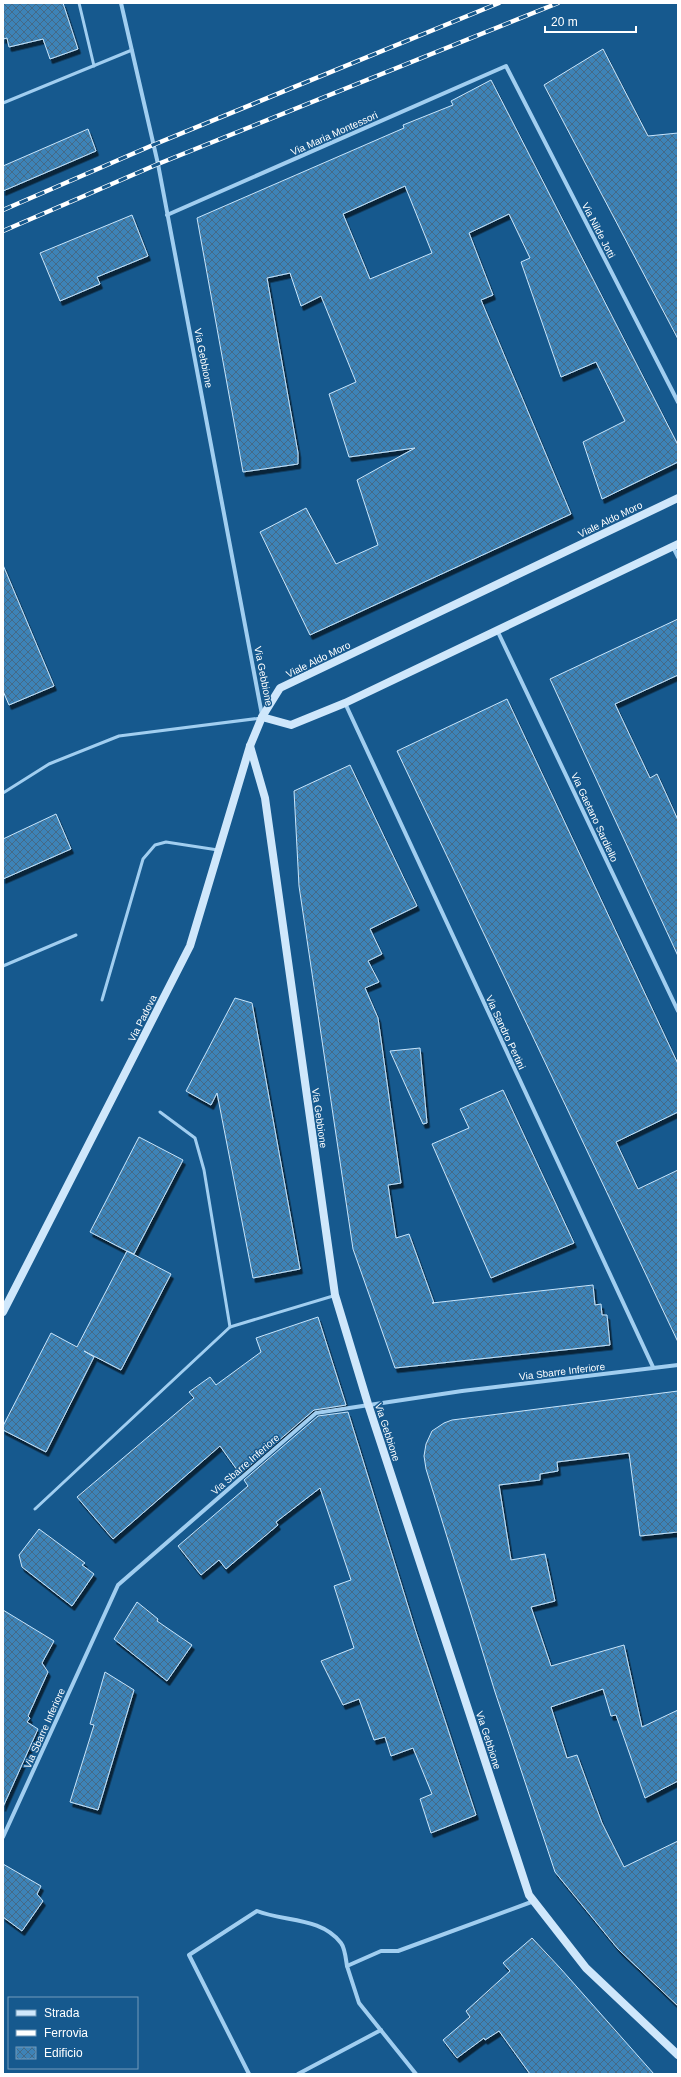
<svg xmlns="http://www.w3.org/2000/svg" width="681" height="2077" font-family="Helvetica,sans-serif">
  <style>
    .building { fill: url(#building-cross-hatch); stroke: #c8e5fb; fill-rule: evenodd; filter: url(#shadow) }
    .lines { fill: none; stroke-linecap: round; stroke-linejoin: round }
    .lane { stroke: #a1cef0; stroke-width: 3 }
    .street { stroke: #a1cef0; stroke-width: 4 }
    .secondary { stroke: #cfe7fb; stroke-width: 8 }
    .rail-casing { stroke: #fff; stroke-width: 4.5 }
    .rail { stroke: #16598e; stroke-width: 3; stroke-dasharray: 9; stroke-linecap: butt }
    .labels { text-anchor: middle; stroke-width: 3; stroke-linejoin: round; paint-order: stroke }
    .street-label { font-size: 10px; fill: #fff; stroke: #16598e }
  </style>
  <defs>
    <pattern id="building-cross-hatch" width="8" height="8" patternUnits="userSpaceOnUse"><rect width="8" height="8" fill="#3e83b7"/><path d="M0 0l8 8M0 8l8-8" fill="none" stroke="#446a87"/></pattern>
    <filter id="shadow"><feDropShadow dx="2.5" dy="4.5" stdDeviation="0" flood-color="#0009"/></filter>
  </defs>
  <rect width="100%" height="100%" fill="#16598e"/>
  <!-- building -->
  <g class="building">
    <polygon points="3,3 63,3 78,49 50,59 43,39 9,47 7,38 3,39"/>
    <polygon points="603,49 648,136 678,133 678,339 544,85"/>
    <path d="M491,80l187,365v17l-76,37 -19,-57 42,-21 -29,-59 -35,15 -40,-115 9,-4 -21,-44 -40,19 24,62 -12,5 90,214 -261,121 -50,-103 46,-24 30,56 42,-19 -21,-65 58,-32 -66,9 -20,-63 27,-12 -35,-86 -20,10 -11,-33 -23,5 31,175v11l-55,8 -46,-254 207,-90 -1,-3 50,-20 -2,-4zM405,186l27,67 -62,26 -27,-65z"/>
    <polygon points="88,129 96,151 3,191 3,166"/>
    <polygon points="132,215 148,256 97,277 100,284 60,301 40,253"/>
    <polygon points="3,565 54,686 9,705 3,691"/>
    <polygon points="678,619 678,675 615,704 650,778 657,774 678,820 678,956 550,679"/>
    <polygon points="507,699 678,1064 678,1112 616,1142 638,1189 678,1170 678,1342 397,751"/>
    <polygon points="350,765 417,906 370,929 382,954 368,961 379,982 365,988 378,1018 401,1183 388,1185 396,1238 409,1234 434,1303 432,1303 593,1285 595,1305 601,1304 602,1315 607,1315 610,1345 395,1368 353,1249 299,886 294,791"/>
    <polygon points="56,814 71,849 3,879 3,839"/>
    <polygon points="235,998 252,1003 300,1269 253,1278 217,1093 211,1105 186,1091"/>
    <polygon points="420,1048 427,1123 423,1124 390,1051"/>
    <polygon points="503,1090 574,1243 491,1278 432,1144 469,1128 460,1109"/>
    <polygon points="139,1137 183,1160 134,1254 127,1251 171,1274 121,1370 84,1351 94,1357 46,1452 3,1430 3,1426 51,1333 77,1347 127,1251 90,1232"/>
    <polygon points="318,1317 346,1405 314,1410 240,1474 220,1446 113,1539 77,1497 194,1398 189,1392 210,1377 216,1385 261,1352 256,1338"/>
    <polygon points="678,1391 678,1532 640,1536 629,1453 557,1462 558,1471 540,1474 540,1480 499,1485 511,1560 545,1554 555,1601 531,1607 551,1666 624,1645 642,1727 678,1710 678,1781 645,1798 616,1715 611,1716 603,1689 551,1707 567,1758 577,1755 602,1823 624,1867 678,1841 678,2006 618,1949 555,1872 495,1692 426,1469 424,1456 426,1444 432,1431 444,1423 452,1420"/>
    <polygon points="348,1412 415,1629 476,1815 431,1833 420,1799 432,1794 413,1748 391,1756 385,1737 374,1740 359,1699 343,1705 321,1661 354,1648 334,1586 351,1580 320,1488 276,1522 278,1525 226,1569 219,1560 201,1575 178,1546 248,1486 244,1480 318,1416"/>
    <polygon points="39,1529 85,1563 82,1565 94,1574 72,1606 22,1567 19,1555"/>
    <polygon points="137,1602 158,1619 157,1621 192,1645 167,1681 114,1639"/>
    <polygon points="3,1610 54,1641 42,1663 48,1672 28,1716 30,1718 27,1722 38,1729 3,1807"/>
    <polygon points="105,1672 134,1690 98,1810 70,1802 94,1725 90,1724"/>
    <polygon points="3,1864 41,1886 37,1894 43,1901 22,1931 3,1917"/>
    <polygon points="532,1938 561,1969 654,2074 530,2074 499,2031 485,2040 484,2038 457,2058 443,2040 470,2017 466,2011 510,1971 503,1963"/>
  </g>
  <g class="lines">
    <!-- lane -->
    <g class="lane">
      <polyline points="79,3 94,66"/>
      <polyline points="3,103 132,50"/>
      <polyline points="3,793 49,764 119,736 261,718"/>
      <polyline points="3,966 76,935"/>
      <polyline points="102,1000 143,859 155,845 166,842 218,850"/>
      <polyline points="160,1112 195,1138 204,1170 230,1327"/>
      <polyline points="35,1509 230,1327 333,1296"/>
    </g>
    <!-- street -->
    <g class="street">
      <polyline points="121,3 158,164 262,715"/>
      <polyline points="167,215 506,66 678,402"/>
      <polyline points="673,547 678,557"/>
      <polyline points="497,630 678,1011"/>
      <polyline points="345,703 653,1367"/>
      <polyline points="3,1837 118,1585 316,1413 462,1391 678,1365"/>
      <path d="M249,2074l-60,-119 68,-44c28,11 64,6 84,32 4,5 5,17 6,23"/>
      <polyline points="298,2074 381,2030"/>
      <polyline points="416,2074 359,2003 347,1966 381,1951 398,1951 534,1901"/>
    </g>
    <!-- secondary -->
    <g class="secondary">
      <polyline points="262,717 291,725 345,703 678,544"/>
      <polyline points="250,746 265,798 335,1295 368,1404 529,1895 586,1968 678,2055"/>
      <polyline points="3,1312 190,946 250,746 262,717 280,688 678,498"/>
    </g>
    <defs>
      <g id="rail">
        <polyline points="3,210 153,145 499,3"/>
        <polyline points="3,231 158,164 558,3"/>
      </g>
    </defs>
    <!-- rail casing -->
    <use href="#rail" class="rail-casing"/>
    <!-- rail -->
    <use href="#rail" class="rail"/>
  </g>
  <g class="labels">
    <!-- street labels -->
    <g class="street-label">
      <text transform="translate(334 133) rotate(-24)" y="4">Via Maria Montessori</text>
      <text transform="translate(599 230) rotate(63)" y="4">Via Nilde Jotti</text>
      <text transform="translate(204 358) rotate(79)" y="4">Via Gebbione</text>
      <text transform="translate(610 519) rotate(-26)" y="4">Viale Aldo Moro</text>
      <text transform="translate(318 659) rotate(-26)" y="4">Viale Aldo Moro</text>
      <text transform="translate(264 676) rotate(79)" y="4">Via Gebbione</text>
      <text transform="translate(595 817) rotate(65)" y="4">Via Gaetano Sardiello</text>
      <text transform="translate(142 1018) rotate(-63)" y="4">Via Padova</text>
      <text transform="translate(506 1032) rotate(65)" y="4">Via Sandro Pertini</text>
      <text transform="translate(320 1118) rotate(82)" y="4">Via Gebbione</text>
      <text transform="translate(562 1371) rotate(-7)" y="4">Via Sbarre Inferiore</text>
      <text transform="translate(388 1432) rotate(72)" y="4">Via Gebbione</text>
      <text transform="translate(245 1464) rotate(-41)" y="4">Via Sbarre Inferiore</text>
      <text transform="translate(44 1728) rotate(-66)" y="4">Via Sbarre Inferiore</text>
      <text transform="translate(489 1740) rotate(72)" y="4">Via Gebbione</text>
    </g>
  </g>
  <!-- border -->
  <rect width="681" height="2077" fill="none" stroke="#ffffff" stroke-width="8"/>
  <!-- legend -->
  <rect x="8" y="1997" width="130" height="72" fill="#16598e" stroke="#739bbb"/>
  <rect x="16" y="2010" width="20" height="6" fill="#cfe7fb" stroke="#739bbb"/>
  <text x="44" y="2017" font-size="12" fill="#ffffff">Strada</text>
  <rect x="16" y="2030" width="20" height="6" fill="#ffffff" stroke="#739bbb"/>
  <text x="44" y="2037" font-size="12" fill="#ffffff">Ferrovia</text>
  <rect x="16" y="2047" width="20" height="12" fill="url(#building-cross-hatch)" stroke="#739bbb"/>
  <text x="44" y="2057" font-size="12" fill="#ffffff">Edificio</text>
  <!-- scale -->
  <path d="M545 26v6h91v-6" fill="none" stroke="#ffffff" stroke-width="2"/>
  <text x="551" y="26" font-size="12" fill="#ffffff" stroke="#16598e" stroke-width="3" paint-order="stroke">20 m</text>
</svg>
